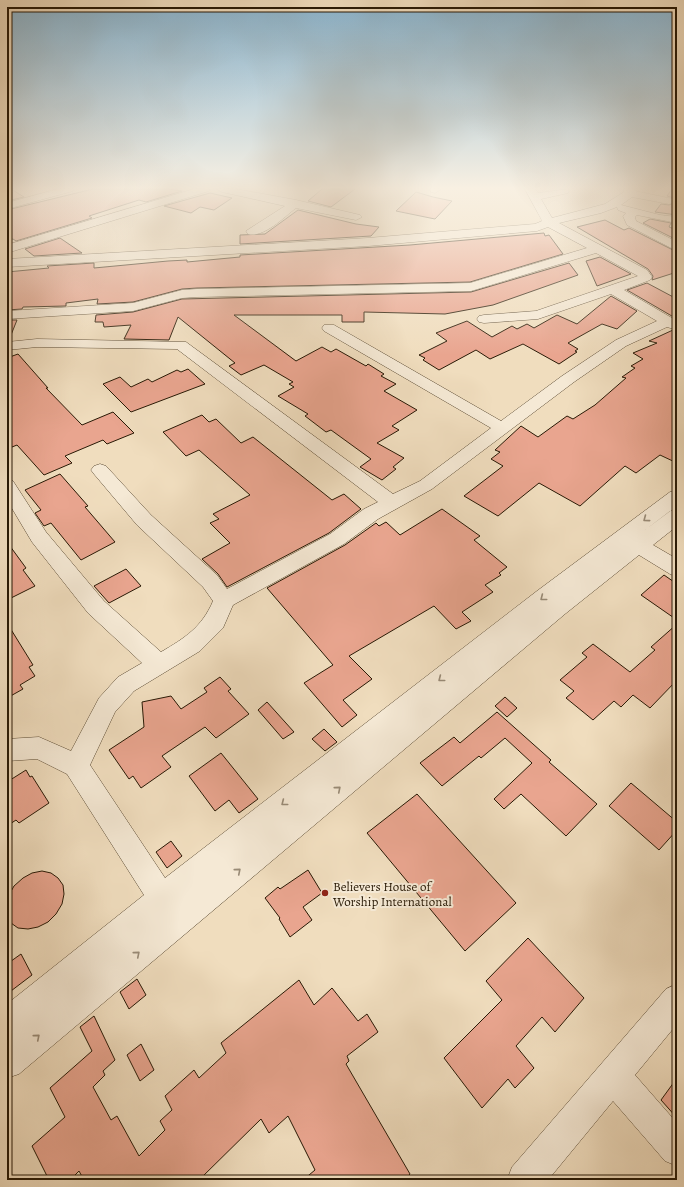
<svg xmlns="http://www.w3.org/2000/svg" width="684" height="1187" font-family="Alegreya,serif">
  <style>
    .building { fill: #e9a58f; stroke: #281905 }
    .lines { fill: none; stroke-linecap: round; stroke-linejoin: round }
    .minor-casing { stroke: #5a4a33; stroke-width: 1 }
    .minor { fill: #f5e9d5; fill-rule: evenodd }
    .oneway { stroke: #998b77 }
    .poi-dot { fill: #8f2418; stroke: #f5e9d5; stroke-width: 1.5 }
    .labels { text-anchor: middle; stroke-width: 4; stroke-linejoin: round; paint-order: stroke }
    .near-poi-label { font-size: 13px; fill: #281905; stroke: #f5e9d5; text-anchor: start }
  </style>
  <rect width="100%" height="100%" fill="#f0ddbe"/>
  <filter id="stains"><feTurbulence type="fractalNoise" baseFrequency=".005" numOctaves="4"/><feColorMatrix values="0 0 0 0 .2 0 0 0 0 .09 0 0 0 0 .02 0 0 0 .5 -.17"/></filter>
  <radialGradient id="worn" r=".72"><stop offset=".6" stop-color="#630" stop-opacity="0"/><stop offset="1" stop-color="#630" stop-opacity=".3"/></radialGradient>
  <!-- building -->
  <g class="building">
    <polygon points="7,189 11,189 24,197 7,201"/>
    <polygon points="93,189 168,189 182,191 146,202 139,200 89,216 92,218 16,241 13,239 7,240 7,210"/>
    <polygon points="322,189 355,189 331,207 308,201"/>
    <polygon points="672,189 677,189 677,215 655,212 661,204 669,205 676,202 674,198 667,196"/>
    <polygon points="416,192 433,197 452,201 435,219 396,211"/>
    <polygon points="210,193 232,198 214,210 200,207 191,213 164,206"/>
    <polygon points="298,210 356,224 379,227 371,236 240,244 240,235 265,234"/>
    <polygon points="650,219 671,223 669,227 677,230 677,240 643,223"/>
    <polygon points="605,220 624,230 629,228 677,252 677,272 652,280 653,276 648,269 577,227"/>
    <polygon points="544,233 545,236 549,235 563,254 470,282 197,288 182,289 133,302 97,304 98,299 66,303 66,306 23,307 22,309 7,310 7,272 49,268 47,266 94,263 94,268 168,261 187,260 187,262 240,257 240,255 410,245"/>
    <polygon points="60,238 82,253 34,256 25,249"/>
    <polygon points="600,257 631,274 597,286 586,261"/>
    <polygon points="569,263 578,275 493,305 445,314 364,312 364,322 342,322 342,315 234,315 296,361 322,347 331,352 336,349 366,366 368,364 384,374 381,376 396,384 384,391 417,410 392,426 399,430 377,443 404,458 393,467 396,469 382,480 360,467 371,459 331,430 326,432 305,416 308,414 278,396 294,387 289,384 293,382 264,365 241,375 229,366 235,363 178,317 169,340 124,339 131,325 104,327 103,322 95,322 96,315 133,312 182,299 471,292"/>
    <polygon points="647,283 677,299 677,319 627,290"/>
    <polygon points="611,296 637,311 617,329 602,324 568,343 578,349 575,351 577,352 559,364 523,344 490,359 476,350 439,370 423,360 425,358 419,355 447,341 436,333 467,321 492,337 512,326 517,329 527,324 534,328 557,315 577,324"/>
    <polygon points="7,320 17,320 9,340 7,340"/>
    <polygon points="673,330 677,331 677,463 660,455 636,473 625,466 580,506 539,483 498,516 464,496 503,466 491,459 500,452 495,450 521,426 538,437 567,416 573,419 595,405 626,378 622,377 635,368 631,366 643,359 633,353 657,343 649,341"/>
    <polygon points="18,354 48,388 46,388 82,425 113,412 134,433 107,444 103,440 65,456 72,463 44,475 17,445 7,449 7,358"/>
    <polygon points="188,369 205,384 131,412 103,384 120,377 131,387 148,379 152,382 177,370 181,372"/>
    <polygon points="202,415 209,422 216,419 241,443 253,437 332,500 344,494 361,509 329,533 227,587 218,574 202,559 230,543 210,523 219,519 213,514 250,495 199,450 186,456 163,432"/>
    <polygon points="60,474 88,506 85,507 115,542 81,560 51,523 44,526 35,513 41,510 25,490"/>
    <polygon points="442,509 480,536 474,540 507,567 499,573 501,575 485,585 493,592 462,612 471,621 456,629 434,606 349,656 372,679 343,700 357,715 342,727 304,683 333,665 267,588 345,545 376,523 379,526 386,522 400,535"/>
    <polygon points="7,542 26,568 23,570 35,586 7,600"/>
    <polygon points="126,569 141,586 109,603 94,586"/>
    <polygon points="664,575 677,584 677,620 641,595"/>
    <polygon points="7,623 33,665 29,667 35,676 20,685 23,689 7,698"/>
    <polygon points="677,624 677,680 650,708 633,695 621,707 614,701 593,720 566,698 574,691 560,680 587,657 582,653 593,644 630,672 655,650 651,647"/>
    <polygon points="220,677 231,689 228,691 249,714 216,738 205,727 162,756 171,767 141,788 133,776 129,779 109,750 144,727 142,702 171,696 181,709 207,692 204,688"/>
    <polygon points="505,697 517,708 507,717 495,706"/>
    <polygon points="267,702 294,732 283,739 258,710"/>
    <polygon points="497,712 551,760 549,762 597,804 566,836 521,794 504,809 494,799 532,763 505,738 481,758 479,756 442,786 420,763 454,737 460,743"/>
    <polygon points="324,729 337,742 325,751 312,739"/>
    <polygon points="221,753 258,799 239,813 229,800 215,811 189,776"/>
    <polygon points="26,770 30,777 32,776 49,803 19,823 16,820 7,826 7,782"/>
    <polygon points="631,783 677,822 677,830 659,850 609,806"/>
    <polygon points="417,794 516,903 465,951 367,833"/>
    <polygon points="171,841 182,856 167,868 156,852"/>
    <polygon points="308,870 322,893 303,907 312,920 290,937 279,919 280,918 265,898 278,887 280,889"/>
    <polygon points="42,871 51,873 58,878 63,885 64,894 62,904 56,914 48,922 38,927 28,929 18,928 11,923 7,915 9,895 14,886 23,878 32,873"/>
    <polygon points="528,938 584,998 555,1032 542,1017 516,1046 534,1068 515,1088 508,1079 482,1108 444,1058 502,1000 486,981"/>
    <polygon points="21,954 32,975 7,994 7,964"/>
    <polygon points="137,979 146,995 129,1009 120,992"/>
    <polygon points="299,980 314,1005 332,988 358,1021 367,1014 378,1032 347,1056 349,1061 346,1064 410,1174 404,1180 303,1180 315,1170 288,1116 269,1133 261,1119 199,1180 84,1180 79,1171 70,1180 49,1180 32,1146 65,1117 50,1088 92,1051 80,1027 94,1016 115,1060 103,1071 105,1075 93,1087 111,1120 117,1116 139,1156 165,1130 160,1121 172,1110 165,1096 194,1070 199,1078 226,1053 221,1043"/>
    <polygon points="141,1044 154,1070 140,1081 127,1055"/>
    <polygon points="677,1078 677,1118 661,1100"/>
  </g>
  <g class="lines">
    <defs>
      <g id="minor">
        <polygon points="58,189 74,189 73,191 7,209 7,203"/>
        <polygon points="194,189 210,189 209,191 7,253 7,245"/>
        <path d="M217,189h19l60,11 64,15 2,2 -6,3 -60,-12c-12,9 -32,30 -48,26l-2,-3 39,-25 -63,-14z"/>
        <polygon points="430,189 440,189 440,190 435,193 431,192"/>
        <path d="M525,189h10l3,4 30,-4 1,2 -1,2 -27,6 11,19 53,-14 19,-12v-3h10l1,2 38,8 2,2 -2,2 -4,1 -37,-7 -11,8 39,10 17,2v6l-40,-8 -2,2 1,4 41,21v9l-50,-26 -4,-9 3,-3 -8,-3 -1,-3 -16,6 -42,10 88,47 5,7 -2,3 -26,10 53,31v9l-10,-3 -41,19 -52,36 -142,107 -54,30 -34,25 -111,61 -10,23 -23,23 -66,40 -19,21 -25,53 75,113 372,-287 133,-99 7,-2v16l-32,24 25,-19 7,-2v17l-24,19 24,14v18l-7,-3 -31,-19 -74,59 -546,460 -12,4v-37l3,-2 -3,1v-36l137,-109 -77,-121 -30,-15 -30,2v-22l32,-2 32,14 28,-53 19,-21 24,-14 -54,-50 -56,-71 -25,-42v-21l6,2 33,51 58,69 57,51c24,-14 41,-25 52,-51l-10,-14 -66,-62 -43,-51 -3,-4 3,-4 6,-2 6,2 45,49 66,60 10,14 103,-55 34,-25 14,-7 -201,-153 -140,-2 -30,3v-8l30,-3 149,3 207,152 27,-13 71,-53 -167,-97 -2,-3 2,-3h10l167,96 61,-45 54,-36 41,-19 -46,-27 -73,25 -54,4 -5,-1 -2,-3 2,-3 5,-1 52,-4 102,-35 -42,-23 -125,38 -274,6 -15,1 -49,13 -126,8v-8l126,-8 49,-13 15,-1 273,-6 117,-35 -39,-21 -11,4 -169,15 -361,21v-8l361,-21 167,-14 7,-3z"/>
        <polygon points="677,984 677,1024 635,1075 677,1123 677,1166 665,1161 613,1101 548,1180 507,1180 512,1167 666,989"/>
      </g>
    </defs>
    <!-- minor casing -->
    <use href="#minor" class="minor-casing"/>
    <!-- minor -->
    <use href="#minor" class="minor"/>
  </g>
  <!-- one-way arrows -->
  <defs><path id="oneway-chevron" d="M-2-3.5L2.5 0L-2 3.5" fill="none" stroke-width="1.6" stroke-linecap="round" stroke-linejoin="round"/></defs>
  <g class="oneway">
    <use href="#oneway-chevron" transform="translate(646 519) rotate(143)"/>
    <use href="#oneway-chevron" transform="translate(543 598) rotate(142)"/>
    <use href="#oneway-chevron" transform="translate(441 679) rotate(142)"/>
    <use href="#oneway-chevron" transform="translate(338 789) rotate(-40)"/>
    <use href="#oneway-chevron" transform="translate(284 803) rotate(142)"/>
    <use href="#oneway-chevron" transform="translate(238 871) rotate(-40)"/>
    <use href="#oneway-chevron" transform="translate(137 954) rotate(-40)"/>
    <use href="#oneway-chevron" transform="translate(37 1037) rotate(-40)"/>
  </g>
  <!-- sky -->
  <linearGradient id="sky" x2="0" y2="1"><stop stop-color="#89b7d4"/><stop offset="0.53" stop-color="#f8f0e2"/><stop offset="1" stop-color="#f8f0e2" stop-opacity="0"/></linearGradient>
  <rect width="684" height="355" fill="url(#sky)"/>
  <!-- markers -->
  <circle class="poi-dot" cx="325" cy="893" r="4"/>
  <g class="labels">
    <!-- near-poi labels -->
    <g class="near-poi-label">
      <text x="333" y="891">Believers House of<tspan x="333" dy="15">Worship International</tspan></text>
    </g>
  </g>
  <!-- margin -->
  <rect width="684" height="1187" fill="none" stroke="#f0ddbe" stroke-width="24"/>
  <rect x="8" y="8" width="668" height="1171" fill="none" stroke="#281905" stroke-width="2"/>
  <rect x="12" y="12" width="660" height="1163" fill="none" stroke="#281905"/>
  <rect width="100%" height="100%" filter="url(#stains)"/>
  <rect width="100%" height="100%" fill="url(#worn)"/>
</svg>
